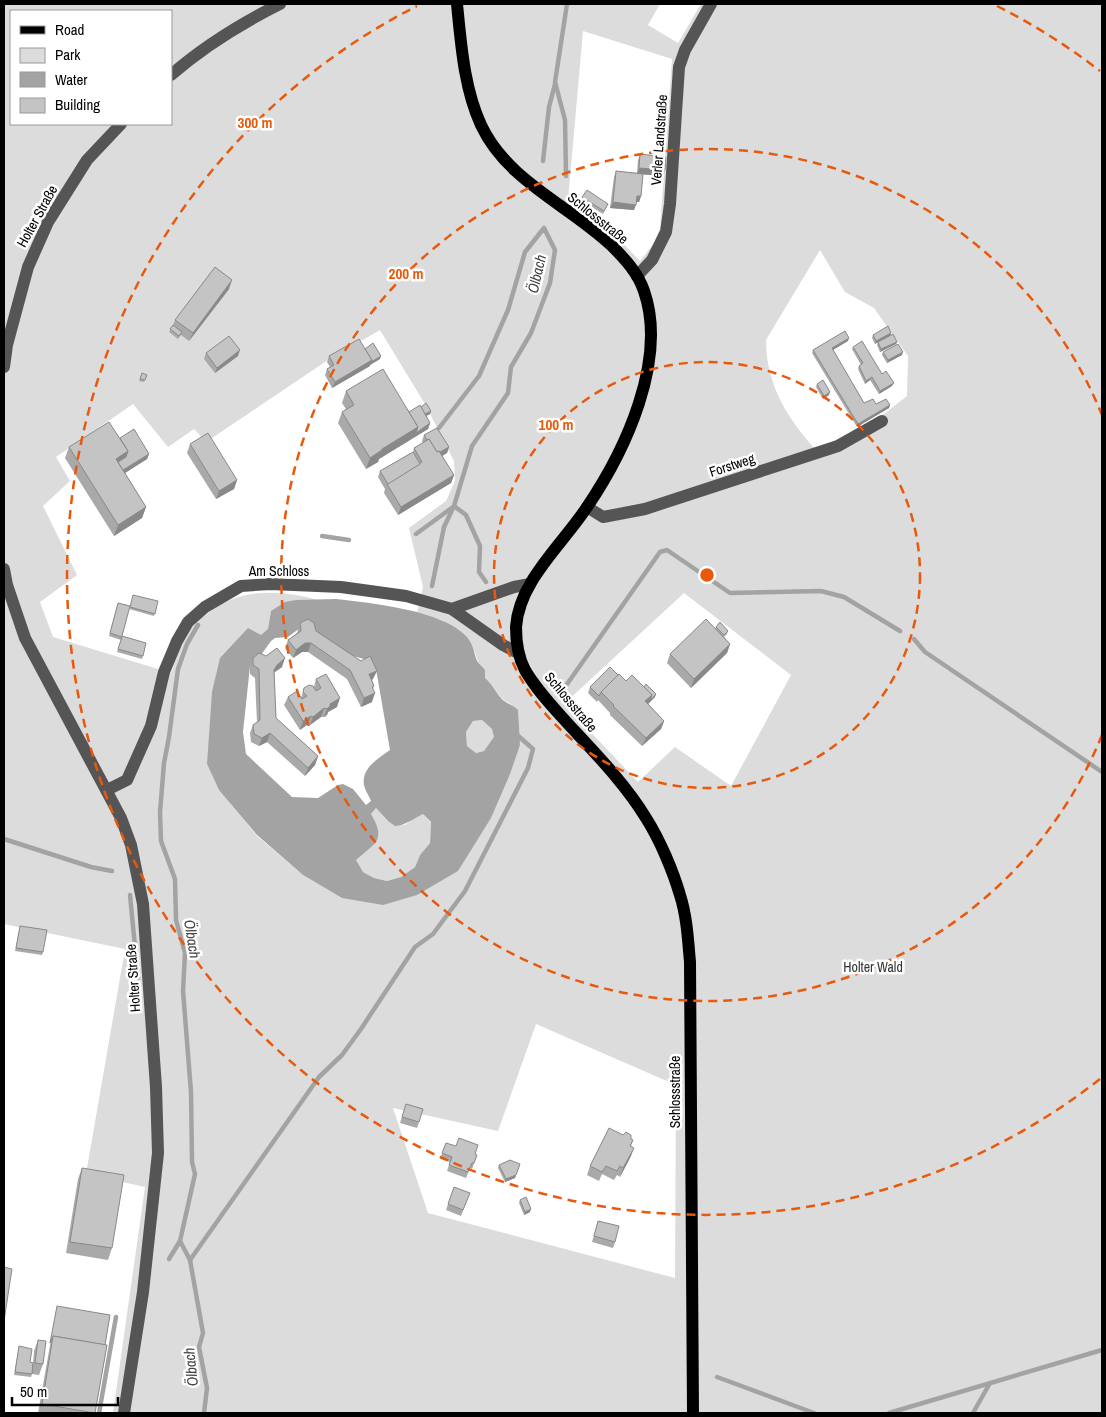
<svg xmlns="http://www.w3.org/2000/svg" width="1106" height="1417" font-family="'Archivo Narrow',sans-serif">
  <style>
    .green { fill: #dcdcdc; fill-rule: evenodd }
    .water { fill: #a3a3a3; fill-rule: evenodd }
    .lines { fill: none; stroke-linecap: round; stroke-linejoin: round }
    .stream { stroke: #a3a3a3; stroke-width: 4.5 }
    .major-casing { stroke: #dbdbdb; stroke-width: 14 }
    .minor { stroke: #555; stroke-width: 12 }
    .major { stroke: #000; stroke-width: 12 }
    .wall { fill: #a9a9a9 }
    .shaded-wall { fill: #898989 }
    .building { fill: #c4c4c4; stroke: #898989 }
    .ring { fill: none; stroke: #e8590c; stroke-width: 2.5; stroke-dasharray: 9 6 }
    .labels { text-anchor: middle; stroke-width: 5; stroke-linejoin: round; paint-order: stroke }
    .street-label { font-size: 14px; fill: #000; stroke: #fff }
    .park-label { font-size: 14px; fill: #333; stroke: #fff }
    .water-label { font-size: 15px; font-style: italic; fill: #444; stroke: #fff }
    .centre { fill: #e8590c; stroke: #fff; stroke-width: 2.5 }
    .ring-label { font-size: 15px; text-anchor: middle; font-weight: bold; fill: #e8590c; stroke: #fff; stroke-width: 5; stroke-linejoin: round; paint-order: stroke }
  </style>
  <rect width="100%" height="100%" fill="#fff"/>
  <!-- green -->
  <g class="green">
    <path d="M4,4h656l-12,21 30,18 23,-39h401v1409h-989l32,-226 -59,-13 39,-225 -121,-25zM11,11h160v113h-160zM583,31l89,28 -12,169 -6,15 -14,18 -34,-35 -38,-26zM820,250l25,42 29,16 34,48 -1,40 -28,22 -63,32c-29,-32 -50,-66 -50,-110zM380,330l45,74 29,57 1,20 -9,20 -37,27 14,59 -6,26 25,7 33,32 3,10 7,8v8c10,9 13,21 26,26l7,25 2,16 -62,126 -116,27 -39,-23 -46,-39 -38,-47 -12,-25 54,-129 7,-5 3,-19 25,-11h22c-38,-10 -79,-13 -111,14 -5,4 -11,7 -15,12 -10,14 -15,31 -21,47l-118,-36 -13,-35 37,-27 -34,-69 27,-25 -14,-24 77,-53 35,43 26,-18 12,13 122,-82zM684,593l107,82 -60,111 -56,-39 -37,35 -74,-78zM536,1024l140,61 -1,193 -247,-65 -35,-105 105,23z"/>
    <polygon points="482,720 492,729 495,737 484,751 476,753 467,746 466,732 473,721"/>
    <path d="M376,808l12,13 17,4 8,-6 10,-5 8,9 -1,20 -10,12 -5,12 -14,10 -14,4 -13,-3 -11,-6 -8,-12c20,-17 32,-19 16,-46z"/>
  </g>
  <!-- water -->
  <path class="water" d="M336,599c35,4 107,11 131,38 6,7 7,16 10,24 2,3 6,6 8,9v8c7,6 10,13 16,20 4,5 12,7 17,12l2,35 -10,29 -19,44 -33,53 -41,24 -34,10 -41,-7 -39,-23 -46,-40 -38,-45 -12,-26 5,-72 8,-34 28,-30 13,7 7,-6 3,-18 14,-9 11,-2zM304,625l45,30 15,4 12,10 14,81c-11,8 -29,18 -26,35 1,5 5,11 7,16l-5,4 -13,-16 -10,-5 -5,1 -20,13 -26,-1 -46,-43 -3,-22 7,-66 6,-4 15,-21 4,-3 13,-1zM482,720l10,9 2,8 -10,14 -8,2 -9,-7 -1,-14 7,-11zM376,808l12,13 7,5c11,-1 18,-7 28,-12l8,8 -1,21 -10,12 -5,12 -14,10 -14,4 -13,-3 -11,-6 -7,-12c19,-17 31,-19 15,-46z"/>
  <g class="lines">
    <!-- stream -->
    <g class="stream">
      <polyline points="543,161 549,107 555,84"/>
      <polyline points="566,176 565,120 555,82 567,4"/>
      <polyline points="439,428 479,376 508,310 525,252 544,228 555,250 550,283 531,333 511,367 508,393 472,446 454,506 466,515 480,546 479,572 486,582"/>
      <polyline points="416,534 453,507"/>
      <polyline points="322,536 349,540"/>
      <polyline points="432,586 444,527 454,506"/>
      <polyline points="914,639 925,652 1102,772"/>
      <polyline points="565,687 660,552 667,550 730,593 821,591 844,597 900,631"/>
      <polyline points="4,839 91,867 112,871"/>
      <polyline points="130,895 138,978"/>
      <polyline points="169,1259 180,1241"/>
      <polyline points="190,1260 180,1241 195,1174 192,1162 191,1092 183,991 185,953 176,920 175,879 161,841 160,812 164,763 169,737 178,669 187,644 198,625"/>
      <polyline points="717,1377 814,1413"/>
      <polyline points="99,1413 116,1317"/>
      <polyline points="204,1413 207,1388 199,1347 203,1333 190,1260 319,1077 342,1055 361,1029 415,947 433,934 465,891 528,768 533,749 516,734"/>
      <polyline points="889,1413 1102,1350"/>
      <polyline points="973,1413 990,1383"/>
    </g>
    <defs>
      <path id="major" d="M457,4c4,40 7,84 24,121 26,56 88,80 131,121 13,13 26,27 32,45 24,69 -19,160 -57,216 -24,37 -68,74 -71,120 0,15 2,30 9,43 12,21 30,39 46,57 27,29 55,58 75,91 14,22 27,53 34,77 7,22 8,45 10,67l3,451"/>
    </defs>
    <!-- major casing -->
    <use href="#major" class="major-casing"/>
    <!-- minor -->
    <g class="minor">
      <path d="M171,75c31,-27 73,-53 109,-71"/>
      <polyline points="637,276 652,260 666,232 670,204 679,67 685,50 711,4"/>
      <polyline points="4,367 7,345 28,267 48,222 87,160 121,124"/>
      <polyline points="587,507 603,517 645,509 838,446 882,421"/>
      <polyline points="4,569 7,585 25,638 121,818 131,845 143,904 156,1087 158,1153 143,1292 124,1413"/>
      <polyline points="452,609 514,587 530,584"/>
      <polyline points="107,790 127,780 151,726 164,672 177,641 188,622 205,607 241,586 270,584 341,587 406,596 452,609 503,645 518,653"/>
    </g>
    <!-- major -->
    <use href="#major" class="major"/>
  </g>
  <!-- wall -->
  <g class="wall">
    <polygon points="640,154 663,176 643,174 641,196 639,202 636,202 634,210 610,208 614,177 616,171 637,173 638,160"/>
    <polygon points="582,197 608,204 603,214 581,200"/>
    <polygon points="229,289 189,341 181,335 178,339 169,332 173,325 175,320"/>
    <polygon points="891,333 890,336 897,342 896,344 880,352 877,345 878,342 875,344 872,338 873,335"/>
    <polygon points="848,341 833,350 864,403 876,404 890,405 889,408 857,427 812,353 813,350"/>
    <polygon points="853,347 882,374 892,386 879,394 870,380 865,384 858,369 859,366 861,365 852,349"/>
    <polygon points="365,349 380,359 370,365 370,366 332,388 325,375 327,369 330,367 327,362 329,356"/>
    <polygon points="883,352 902,355 887,363 882,355"/>
    <polygon points="206,353 238,356 215,373 204,359"/>
    <polygon points="142,373 147,375 144,382 139,381"/>
    <polygon points="817,384 829,395 823,399 816,387"/>
    <polygon points="346,391 409,412 421,407 431,411 430,414 426,416 430,423 428,429 379,459 378,462 366,469 338,423 342,412 346,409 342,403"/>
    <polygon points="424,435 449,447 447,453 442,456 454,475 451,483 398,515 384,493 385,489 378,477 380,471 413,452 414,448 423,443 422,441"/>
    <polygon points="120,438 149,454 147,459 125,473 146,507 142,518 114,536 65,458 69,447"/>
    <polygon points="190,444 237,480 234,489 216,499 187,453"/>
    <polygon points="158,601 154,616 129,609 122,636 146,643 142,659 117,652 121,640 109,636 118,603 130,606"/>
    <polygon points="300,623 316,631 373,679 372,680 374,686 373,689 372,702 361,707 347,679 308,652 302,652 293,658 285,648 288,640 297,633"/>
    <polygon points="716,627 728,631 727,634 724,637 730,644 727,653 691,688 667,663 670,654 715,628"/>
    <polygon points="253,658 282,667 274,673 276,718 318,756 315,765 305,776 267,742 259,746 251,742 250,733 253,725 257,722 255,678 250,674 250,666"/>
    <polygon points="618,675 626,681 644,687 655,697 648,704 664,721 661,729 642,746 610,715 610,713 598,700 597,702 588,693 590,687"/>
    <polygon points="316,679 337,707 328,712 327,715 324,717 321,717 310,725 308,724 300,730 284,705 288,697 301,698 304,688 314,687"/>
    <polygon points="20,926 43,952 42,955 15,951"/>
    <polygon points="406,1104 423,1109 417,1128 400,1123"/>
    <polygon points="631,1139 633,1140 631,1146 631,1156 620,1177 617,1175 614,1180 602,1174 599,1181 587,1175 590,1166"/>
    <polygon points="446,1143 477,1155 472,1169 470,1168 466,1178 447,1171 450,1162 440,1159"/>
    <polygon points="520,1164 515,1178 505,1182 498,1168 499,1165"/>
    <polygon points="82,1168 112,1248 108,1260 66,1253 78,1179"/>
    <polygon points="454,1187 470,1193 461,1216 446,1210"/>
    <polygon points="520,1200 530,1212 524,1215 519,1203"/>
    <polygon points="598,1221 615,1242 613,1248 592,1242"/>
    <polygon points="57,1306 105,1345 107,1345 95,1413 38,1413"/>
    <polygon points="38,1340 43,1364 39,1375 32,1374 31,1377 14,1375 19,1346 30,1362 33,1363 34,1351"/>
  </g>
  <!-- shaded-wall -->
  <g class="shaded-wall">
    <polygon points="639,168 665,170 663,176 637,174"/>
    <polygon points="637,196 641,196 639,202 635,202"/>
    <polygon points="613,202 636,205 634,210 610,208"/>
    <polygon points="232,280 229,289 189,341 193,333"/>
    <polygon points="891,333 890,336 875,344 876,341"/>
    <polygon points="849,338 848,341 831,351 832,348"/>
    <polygon points="897,342 896,344 880,352 881,349"/>
    <polygon points="240,350 238,356 215,373 217,368"/>
    <polygon points="903,352 902,355 887,363 888,360"/>
    <polygon points="381,356 380,359 370,365 370,366 332,388 335,382 372,360"/>
    <polygon points="872,377 870,380 865,384 866,381"/>
    <polygon points="894,383 892,386 879,394 880,391"/>
    <polygon points="830,392 829,395 823,399 824,396"/>
    <polygon points="890,405 889,408 857,427 858,424"/>
    <polygon points="431,411 430,414 422,418 423,415"/>
    <polygon points="430,423 428,429 379,459 378,462 366,469 370,458 382,449 418,427"/>
    <polygon points="449,447 447,453 434,461 436,455"/>
    <polygon points="128,451 124,463 116,467 116,459"/>
    <polygon points="149,454 147,459 117,478 119,473"/>
    <polygon points="454,475 451,483 398,515 401,507"/>
    <polygon points="237,480 234,489 216,499 219,491"/>
    <polygon points="146,507 142,518 114,536 118,525"/>
    <polygon points="305,643 311,643 308,652 302,652 293,658 296,650"/>
    <polygon points="730,644 727,653 691,688 694,679"/>
    <polygon points="285,658 282,667 273,673 271,678 277,665"/>
    <polygon points="377,671 373,679 366,683 369,674"/>
    <polygon points="375,693 372,702 361,707 364,698"/>
    <polygon points="656,694 655,697 642,710 645,701 652,695"/>
    <polygon points="340,698 337,707 328,712 327,715 324,717 327,709 330,704"/>
    <polygon points="324,708 321,717 310,725 313,717"/>
    <polygon points="311,716 308,724 300,730 303,721"/>
    <polygon points="664,721 661,729 642,746 646,738"/>
    <polygon points="270,733 267,742 259,746 262,738"/>
    <polygon points="318,756 315,765 305,776 308,768"/>
    <polygon points="634,1148 631,1156 620,1177 623,1168"/>
    <polygon points="516,1175 515,1178 505,1182 506,1179"/>
    <polygon points="531,1209 530,1212 524,1215 525,1212"/>
  </g>
  <!-- building -->
  <g class="building">
    <polygon points="640,154 666,157 665,170 639,168"/>
    <polygon points="616,171 643,174 641,196 637,196 636,205 613,202"/>
    <polygon points="587,190 608,204 604,211 582,197"/>
    <polygon points="215,267 232,280 193,333 175,320"/>
    <polygon points="173,325 182,332 179,336 170,329"/>
    <polygon points="888,326 891,333 876,341 873,335"/>
    <polygon points="845,331 849,338 832,348 864,403 873,399 876,404 886,399 890,405 858,424 813,350"/>
    <polygon points="893,334 897,342 881,349 878,342"/>
    <polygon points="229,336 240,350 217,368 206,353"/>
    <polygon points="359,339 372,360 335,382 327,369 334,365 329,356"/>
    <polygon points="862,341 882,374 886,371 894,383 880,391 872,377 866,381 859,366 863,363 853,347"/>
    <polygon points="373,343 381,356 371,362 372,360 365,349"/>
    <polygon points="898,344 903,352 888,360 883,352"/>
    <polygon points="383,369 418,427 382,449 382,450 370,458 342,412 354,405 346,391"/>
    <polygon points="142,373 147,375 145,380 140,379"/>
    <polygon points="823,380 830,392 824,396 817,384"/>
    <polygon points="426,403 431,411 425,414 421,407"/>
    <polygon points="420,405 430,423 416,433 418,427 409,412"/>
    <polygon points="109,422 128,451 116,459 146,507 118,525 69,447"/>
    <polygon points="437,428 449,447 440,452 439,451 437,452 429,439 427,440 424,435"/>
    <polygon points="134,429 149,454 123,470 118,462 126,457 128,451 120,438"/>
    <polygon points="208,433 237,480 219,491 190,444"/>
    <polygon points="429,439 437,452 439,451 454,475 401,507 387,484 422,462 414,448"/>
    <polygon points="413,452 420,464 388,484 380,471"/>
    <polygon points="133,595 158,601 155,614 130,607"/>
    <polygon points="118,603 130,606 122,636 146,643 143,656 118,649 122,637 110,633"/>
    <polygon points="308,619 314,623 316,631 361,661 370,656 377,671 369,674 374,686 372,687 375,693 364,698 350,670 311,643 305,643 296,650 288,640 301,631 300,623"/>
    <polygon points="706,619 730,644 694,679 670,654"/>
    <polygon points="720,622 728,631 724,635 716,627"/>
    <polygon points="277,648 285,658 277,665 274,670 276,718 318,756 308,768 270,733 262,738 254,734 253,725 260,720 259,669 253,665 253,658 259,653 266,656"/>
    <polygon points="610,667 618,675 601,692 599,696 590,687"/>
    <polygon points="326,674 340,698 330,704 330,706 327,709 324,708 313,717 311,716 303,721 288,697 297,691 302,699 307,696 303,692 304,688 309,685 313,686 316,691 321,688 316,679"/>
    <polygon points="619,674 626,681 632,675 652,695 645,701 664,721 646,738 613,706 614,705 601,692"/>
    <polygon points="646,684 656,694 650,701 652,695 644,687"/>
    <polygon points="20,926 47,930 43,952 16,948"/>
    <polygon points="406,1104 423,1109 419,1122 402,1117"/>
    <polygon points="609,1128 623,1135 626,1132 631,1135 631,1139 633,1140 630,1146 634,1148 623,1168 620,1166 617,1171 606,1166 602,1172 590,1166"/>
    <polygon points="459,1138 478,1145 475,1154 477,1155 474,1163 472,1163 468,1172 449,1165 452,1157 442,1153 446,1143 456,1146"/>
    <polygon points="510,1160 520,1164 516,1175 506,1179 499,1165"/>
    <polygon points="82,1168 124,1175 112,1248 70,1242"/>
    <polygon points="454,1187 470,1193 463,1210 448,1204"/>
    <polygon points="526,1197 531,1209 525,1212 520,1200"/>
    <polygon points="598,1221 619,1226 615,1242 594,1236"/>
    <polygon points="4,1267 12,1269 4,1321"/>
    <polygon points="57,1306 110,1315 105,1345 53,1336 50,1343"/>
    <polygon points="53,1336 107,1345 95,1413 42,1404"/>
    <polygon points="38,1340 46,1341 43,1364 35,1363"/>
    <polygon points="19,1346 32,1349 30,1362 33,1363 32,1374 15,1372"/>
  </g>
  <!-- distance rings -->
  <g class="ring">
    <circle cx="707" cy="575" r="213"/>
    <path d="M1102 735A426 426 0 1 1 1102 415"/>
    <path d="M1100 1079A639 639 0 1 1 417 6M997 6A639 639 0 0 1 1100 71"/>
  </g>
  <g class="labels">
    <!-- street labels -->
    <g class="street-label">
      <text transform="translate(659 140) rotate(-86)" y="5">Verler Landstraße</text>
      <text transform="translate(37 216) rotate(-61)" y="5">Holter Straße</text>
      <text transform="translate(598 218) rotate(39)" y="5">Schlossstraße</text>
      <text transform="translate(732 465) rotate(-18)" y="5">Forstweg</text>
      <text x="279" y="576">Am Schloss</text>
      <text transform="translate(571 702) rotate(50)" y="5">Schlossstraße</text>
      <text transform="translate(133 978) rotate(-94)" y="5">Holter Straße</text>
      <text transform="translate(675 1092) rotate(-90)" y="5">Schlossstraße</text>
    </g>
    <!-- park labels -->
    <g class="park-label">
      <text x="873" y="972">Holter Wald</text>
    </g>
    <!-- water labels -->
    <g class="water-label">
      <text transform="translate(537 274) rotate(-77)" y="5">Ölbach</text>
      <text transform="translate(192 939) rotate(81)" y="5">Ölbach</text>
      <text transform="translate(191 1367) rotate(-96)" y="5">Ölbach</text>
    </g>
  </g>
  <circle cx="707" cy="575" r="8" class="centre"/>
  <g class="ring-label">
    <text x="255" y="128">300 m</text>
    <text x="406" y="279">200 m</text>
    <text x="556" y="430">100 m</text>
  </g>
  <!-- border -->
  <rect width="1106" height="1417" fill="none" stroke="#000000" stroke-width="10"/>
  <!-- legend -->
  <rect x="10" y="10" width="162" height="115" fill="#ffffff" stroke="#999999"/>
  <rect x="20" y="26" width="25" height="8" fill="#000000" stroke="#999999"/>
  <text x="55" y="35" font-size="15" fill="#000000">Road</text>
  <rect x="20" y="48" width="25" height="15" fill="#dcdcdc" stroke="#999999"/>
  <text x="55" y="60" font-size="15" fill="#000000">Park</text>
  <rect x="20" y="72" width="25" height="15" fill="#a3a3a3" stroke="#999999"/>
  <text x="55" y="85" font-size="15" fill="#000000">Water</text>
  <rect x="20" y="98" width="25" height="15" fill="#c4c4c4" stroke="#999999"/>
  <text x="55" y="110" font-size="15" fill="#000000">Building</text>
  <!-- scale -->
  <path d="M12 1397v8h106v-8" fill="none" stroke="#000000" stroke-width="2.5"/>
  <text x="20" y="1397" font-size="15" fill="#000000" stroke="#ffffff" stroke-width="4" paint-order="stroke">50 m</text>
</svg>
